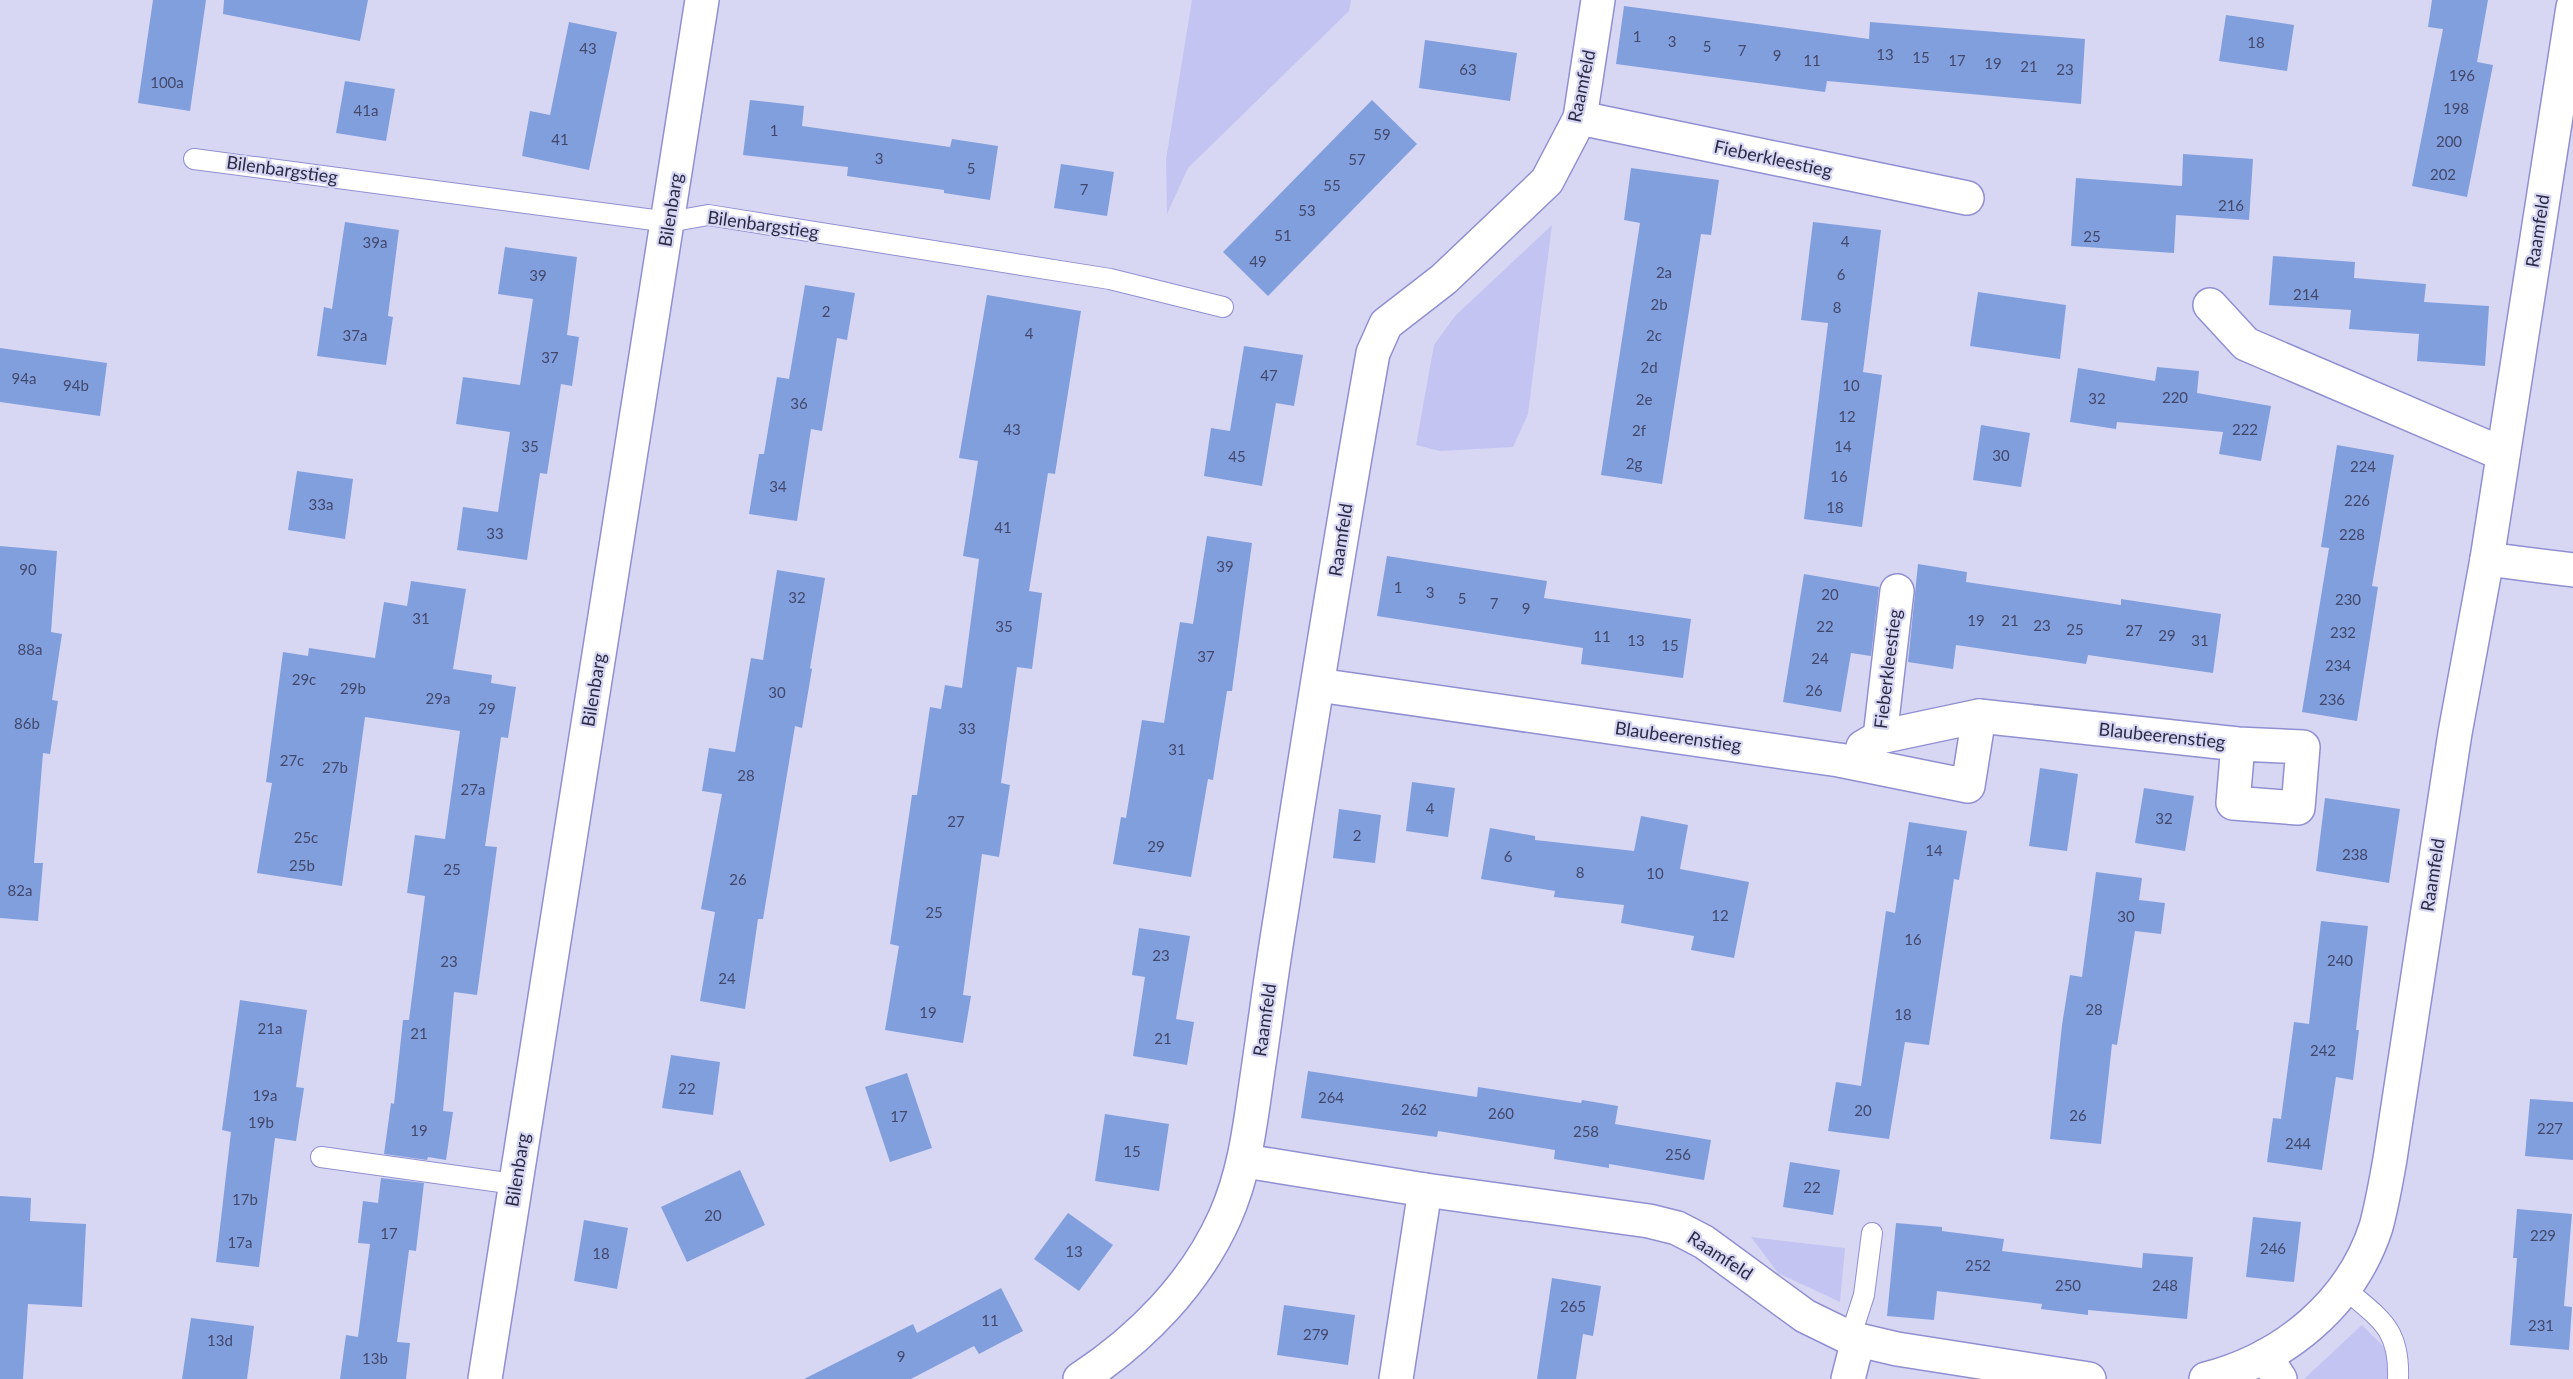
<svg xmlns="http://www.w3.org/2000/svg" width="2573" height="1379" font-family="Lato,sans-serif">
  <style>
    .green { fill: #c3c4f1 }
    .building { fill: #829fdd }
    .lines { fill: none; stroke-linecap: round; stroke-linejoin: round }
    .service-casing { stroke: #908fd1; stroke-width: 22 }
    .minor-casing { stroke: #908fd1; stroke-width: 36 }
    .service { stroke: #fff; stroke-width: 20 }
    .minor { stroke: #fff; stroke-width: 33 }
    .labels { text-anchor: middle; stroke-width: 4.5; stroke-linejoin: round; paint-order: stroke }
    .number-label { font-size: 15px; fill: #42486c }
    .street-label { font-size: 18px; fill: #2c2b46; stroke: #d7d7f4 }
  </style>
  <rect width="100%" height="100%" fill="#d7d7f4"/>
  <!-- green -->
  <g class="green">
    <polygon points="1192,0 1351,0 1349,11 1188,168 1167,214 1166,160"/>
    <polygon points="1552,225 1528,414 1513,447 1440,451 1416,445 1434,345 1455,316"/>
    <polygon points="1751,1237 1845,1248 1840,1302 1778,1273"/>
    <polygon points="2362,1325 2386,1349 2388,1379 2304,1379"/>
  </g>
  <!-- building -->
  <g class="building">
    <polygon points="153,0 206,0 190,111 138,103"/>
    <polygon points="224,0 368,0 360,41 223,14"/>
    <polygon points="2432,0 2488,0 2477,62 2493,65 2467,197 2412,186 2443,29 2428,27"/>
    <polygon points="1624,6 1869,39 1870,22 2085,39 2081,104 1827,81 1825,92 1616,64"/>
    <polygon points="2226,15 2294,25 2287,71 2219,61"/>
    <polygon points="569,22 617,32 589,170 522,156 530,111 550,115"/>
    <polygon points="1425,40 1517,53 1510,101 1419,88"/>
    <polygon points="345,81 395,89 386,141 336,133"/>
    <polygon points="750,100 804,106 802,126 950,147 952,139 998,146 990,200 944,193 944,190 847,176 848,167 743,155"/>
    <polygon points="1372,100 1417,144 1268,296 1223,252"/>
    <polygon points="2183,154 2253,159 2249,220 2176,215 2174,253 2071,246 2076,178 2182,186"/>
    <polygon points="1061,164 1114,172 1107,216 1054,208"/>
    <polygon points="1631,168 1719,180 1711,235 1701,234 1662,484 1601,475 1640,223 1624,220"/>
    <polygon points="345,222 399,230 388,316 393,317 386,365 317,356 324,307 332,309"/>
    <polygon points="1813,222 1881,230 1863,372 1882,375 1862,527 1804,519 1828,323 1801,320"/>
    <polygon points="505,247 577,257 567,335 579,337 572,386 561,384 547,474 540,473 527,560 457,550 463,507 498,512 510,432 456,424 463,377 520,385 533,299 498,294"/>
    <polygon points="2273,256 2355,262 2354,278 2426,284 2424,302 2489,306 2485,366 2417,361 2419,334 2349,329 2351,310 2269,305"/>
    <polygon points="805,285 855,293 847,340 837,338 822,431 811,429 797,521 749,514 759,454 764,454 777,377 789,379"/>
    <polygon points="1978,292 2066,305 2060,359 1970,346"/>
    <polygon points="987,295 1081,311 1055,474 1048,473 1029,591 1042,593 1032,669 1017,667 1001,783 1010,785 999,857 982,854 963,995 971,996 963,1043 885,1030 899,946 890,944 912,795 917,795 930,707 941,709 945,685 962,688 979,559 963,556 978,461 959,458"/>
    <polygon points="1244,346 1303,355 1294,406 1276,403 1262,486 1204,476 1211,428 1230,431"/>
    <polygon points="0,348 107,363 100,416 0,402"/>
    <polygon points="2157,367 2199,371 2197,393 2271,406 2261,461 2219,454 2223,432 2117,422 2116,429 2070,422 2078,368 2155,381"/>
    <polygon points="1981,425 2030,433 2021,487 1973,480"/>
    <polygon points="2337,445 2394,455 2372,586 2378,587 2357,721 2302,712 2329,548 2321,547"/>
    <polygon points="297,471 353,479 345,539 288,530"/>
    <polygon points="1207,536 1252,543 1232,691 1227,691 1213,780 1208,779 1191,877 1113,864 1121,817 1126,818 1142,720 1164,723 1180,622 1193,624"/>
    <polygon points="0,546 57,551 51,632 62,634 52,700 58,701 50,754 43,753 34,863 43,863 38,921 0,918"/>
    <polygon points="1387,556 1547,581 1544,598 1691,619 1683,678 1581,664 1583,648 1377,616"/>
    <polygon points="1918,564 1967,572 1966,582 2121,605 2121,599 2221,614 2213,673 2088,655 2086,664 1956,645 1953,669 1908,662"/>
    <polygon points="777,570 825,578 810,668 812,669 802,728 795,726 763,919 758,919 745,1009 700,1001 715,912 701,909 722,794 702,791 709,748 735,752 751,658 763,660"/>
    <polygon points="1804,574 1879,587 1871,656 1851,653 1841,712 1783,702"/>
    <polygon points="411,581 466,589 453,669 492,675 491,683 516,687 508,738 501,737 485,846 497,847 477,995 454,992 443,1111 453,1112 446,1160 428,1157 427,1160 384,1154 391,1103 394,1104 403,1020 409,1020 425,896 407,893 415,835 445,839 460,731 365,717 342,886 257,873 272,783 266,782 283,652 308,656 309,648 375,658 384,602 407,606"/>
    <polygon points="2040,768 2078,774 2067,851 2029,846"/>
    <polygon points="1412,782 1455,788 1448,837 1406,831"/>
    <polygon points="2144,788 2194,796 2185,851 2135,843"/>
    <polygon points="2325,798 2400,809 2389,883 2316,871"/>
    <polygon points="1339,809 1381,815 1375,863 1333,858"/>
    <polygon points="1641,816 1688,825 1680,869 1749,882 1734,958 1691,950 1694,936 1621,923 1624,905 1554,897 1555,891 1481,879 1490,828 1535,836 1535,840 1634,851"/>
    <polygon points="1909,822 1967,831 1959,880 1954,879 1929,1045 1905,1042 1889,1139 1828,1131 1836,1082 1861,1086 1886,911 1895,913"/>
    <polygon points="2096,872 2142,878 2139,900 2165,903 2161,934 2135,931 2117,1045 2112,1044 2101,1144 2050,1139 2062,1025 2070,975 2082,977"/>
    <polygon points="2321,921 2368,926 2356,1030 2359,1030 2353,1080 2336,1077 2322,1170 2267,1162 2273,1118 2281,1119 2294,1022 2309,1024"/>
    <polygon points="1139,928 1190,936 1176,1019 1194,1022 1187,1065 1133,1056 1145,977 1132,975"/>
    <polygon points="240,1000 307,1010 296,1087 304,1088 296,1141 275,1138 259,1267 216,1262 231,1132 222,1130"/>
    <polygon points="671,1055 720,1062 713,1115 662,1108"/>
    <polygon points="1308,1071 1477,1097 1478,1087 1581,1103 1582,1100 1618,1106 1615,1124 1711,1140 1704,1180 1609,1164 1609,1168 1554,1159 1555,1150 1438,1131 1437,1137 1301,1118"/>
    <polygon points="907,1073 932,1148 890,1162 865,1087"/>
    <polygon points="2530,1099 2573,1102 2573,1160 2525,1156"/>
    <polygon points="1105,1114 1169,1124 1159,1191 1095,1181"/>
    <polygon points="1790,1162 1840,1170 1833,1215 1783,1207"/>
    <polygon points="740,1170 765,1225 687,1262 661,1207"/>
    <polygon points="381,1178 424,1183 416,1251 409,1250 397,1342 410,1343 406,1379 340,1379 346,1335 358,1337 370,1244 358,1243 363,1201 378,1203"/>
    <polygon points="0,1196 31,1198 30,1221 86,1224 82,1307 28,1304 23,1379 0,1379"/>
    <polygon points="2517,1209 2572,1214 2564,1306 2572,1307 2569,1350 2510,1345 2517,1258 2513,1258"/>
    <polygon points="1068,1213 1113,1245 1079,1291 1034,1259"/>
    <polygon points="2253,1217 2301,1222 2294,1282 2246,1277"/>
    <polygon points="584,1220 628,1228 617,1289 574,1281"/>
    <polygon points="1896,1223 1942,1227 1942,1231 2004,1239 2002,1251 2142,1268 2143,1253 2193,1257 2187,1319 2088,1310 2088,1315 2041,1309 2042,1304 1937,1291 1934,1320 1887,1316"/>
    <polygon points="1552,1278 1601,1286 1593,1336 1583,1334 1576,1379 1537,1379"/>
    <polygon points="1001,1288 1023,1331 979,1354 974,1346 911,1379 804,1379 913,1324 917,1333"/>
    <polygon points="1284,1305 1355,1315 1348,1365 1277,1355"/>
    <polygon points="191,1318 254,1326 247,1379 182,1379"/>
  </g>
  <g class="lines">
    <defs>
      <g id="service">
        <polyline points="194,159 669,222 708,215 1110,279 1223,307"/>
        <polyline points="321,1157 515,1184"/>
        <path d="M2344,1288c36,31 56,40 54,91"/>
        <polyline points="1850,1338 1864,1295 1872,1233"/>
      </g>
      <g id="minor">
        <polyline points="1580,118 1967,198"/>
        <polyline points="2210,305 2246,344 2503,454"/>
        <polyline points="2487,559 2573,570"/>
        <polyline points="1318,685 1839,760 1968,786 1979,716"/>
        <polyline points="1880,737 1979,716 2238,744 2303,747 2298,808 2233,803 2238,744"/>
        <polyline points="1863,747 1880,737 1897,591"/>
        <polyline points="1245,1161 1425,1190 1649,1221 1677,1228 1704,1242 1805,1316 1850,1338 1897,1349 2089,1379"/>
        <polyline points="2265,1356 2280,1379"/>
        <polyline points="485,1379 702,0"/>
        <path d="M1080,1379c61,-40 115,-95 145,-162 20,-45 25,-91 32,-140 8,-54 15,-109 24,-163 29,-187 59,-374 92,-561l13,-29 58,-45 103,-98 33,-63 18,-118"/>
        <polyline points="1396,1379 1425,1190"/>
        <polyline points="1848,1379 1858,1340"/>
        <path d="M2206,1379c78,-20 145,-75 170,-152 6,-22 10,-45 14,-68l65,-426 32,-174 86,-552"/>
      </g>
    </defs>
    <!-- service casing -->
    <use href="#service" class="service-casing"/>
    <!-- minor casing -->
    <use href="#minor" class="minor-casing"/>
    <!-- service -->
    <use href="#service" class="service"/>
    <!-- minor -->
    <use href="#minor" class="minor"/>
  </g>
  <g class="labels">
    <!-- number labels -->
    <g class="number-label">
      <text x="1637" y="42">1</text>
      <text x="1672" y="47">3</text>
      <text x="2256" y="48">18</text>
      <text x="1707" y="52">5</text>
      <text x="588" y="54">43</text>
      <text x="1742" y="56">7</text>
      <text x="1885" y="60">13</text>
      <text x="1777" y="61">9</text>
      <text x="1921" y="63">15</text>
      <text x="1812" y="66">11</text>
      <text x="1957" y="66">17</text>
      <text x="1993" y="69">19</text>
      <text x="2029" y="72">21</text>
      <text x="1468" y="75">63</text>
      <text x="2065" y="75">23</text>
      <text x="2462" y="81">196</text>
      <text x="167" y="88">100a</text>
      <text x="2456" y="114">198</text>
      <text x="366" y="116">41a</text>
      <text x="774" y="136">1</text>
      <text x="1382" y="140">59</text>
      <text x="560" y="145">41</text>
      <text x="2449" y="147">200</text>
      <text x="879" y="164">3</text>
      <text x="1357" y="165">57</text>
      <text x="971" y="174">5</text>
      <text x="2443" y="180">202</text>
      <text x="1332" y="191">55</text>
      <text x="1084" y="195">7</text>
      <text x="2231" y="211">216</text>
      <text x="1307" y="216">53</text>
      <text x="1283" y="241">51</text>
      <text x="2092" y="242">25</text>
      <text x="1845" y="247">4</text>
      <text x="375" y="248">39a</text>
      <text x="1258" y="267">49</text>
      <text x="1664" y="278">2a</text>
      <text x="1841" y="280">6</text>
      <text x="538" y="281">39</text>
      <text x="2306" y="300">214</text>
      <text x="1659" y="310">2b</text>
      <text x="1837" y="313">8</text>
      <text x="826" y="317">2</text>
      <text x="1029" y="339">4</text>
      <text x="355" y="341">37a</text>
      <text x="1654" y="341">2c</text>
      <text x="550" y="363">37</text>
      <text x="1649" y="373">2d</text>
      <text x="1269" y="381">47</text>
      <text x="24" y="384">94a</text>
      <text x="76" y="391">94b</text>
      <text x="1851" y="391">10</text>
      <text x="2175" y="403">220</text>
      <text x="2097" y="404">32</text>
      <text x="1644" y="405">2e</text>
      <text x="799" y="409">36</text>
      <text x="1847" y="422">12</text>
      <text x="1012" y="435">43</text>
      <text x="2245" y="435">222</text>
      <text x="1639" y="436">2f</text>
      <text x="530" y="452">35</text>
      <text x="1843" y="452">14</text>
      <text x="2001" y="461">30</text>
      <text x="1237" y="462">45</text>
      <text x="1634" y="469">2g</text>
      <text x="2363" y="472">224</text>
      <text x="1839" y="482">16</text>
      <text x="778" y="492">34</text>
      <text x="2357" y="506">226</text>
      <text x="321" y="510">33a</text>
      <text x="1835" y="513">18</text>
      <text x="1003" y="533">41</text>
      <text x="495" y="539">33</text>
      <text x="2352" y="540">228</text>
      <text x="1225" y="572">39</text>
      <text x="28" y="575">90</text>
      <text x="1398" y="593">1</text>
      <text x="1430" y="598">3</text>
      <text x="1830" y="600">20</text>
      <text x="797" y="603">32</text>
      <text x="1462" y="604">5</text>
      <text x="2348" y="605">230</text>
      <text x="1494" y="609">7</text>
      <text x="1526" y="614">9</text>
      <text x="421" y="624">31</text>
      <text x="1976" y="626">19</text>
      <text x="2010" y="626">21</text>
      <text x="2042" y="631">23</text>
      <text x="1004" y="632">35</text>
      <text x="1825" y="632">22</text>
      <text x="2075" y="635">25</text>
      <text x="2134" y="636">27</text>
      <text x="2343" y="638">232</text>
      <text x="2167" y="641">29</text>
      <text x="1602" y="642">11</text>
      <text x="1636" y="646">13</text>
      <text x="2200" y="646">31</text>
      <text x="1670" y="651">15</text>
      <text x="30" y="655">88a</text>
      <text x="1206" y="662">37</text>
      <text x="1820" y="664">24</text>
      <text x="2338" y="671">234</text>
      <text x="304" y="685">29c</text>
      <text x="353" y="694">29b</text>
      <text x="1814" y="696">26</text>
      <text x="777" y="698">30</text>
      <text x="438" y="704">29a</text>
      <text x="2332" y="705">236</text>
      <text x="487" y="714">29</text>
      <text x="27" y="729">86b</text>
      <text x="967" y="734">33</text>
      <text x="1177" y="755">31</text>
      <text x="292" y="766">27c</text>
      <text x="335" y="773">27b</text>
      <text x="746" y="781">28</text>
      <text x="473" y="795">27a</text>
      <text x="1430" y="814">4</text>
      <text x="2164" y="824">32</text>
      <text x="956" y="827">27</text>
      <text x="1357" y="841">2</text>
      <text x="306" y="843">25c</text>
      <text x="1156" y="852">29</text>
      <text x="1934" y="856">14</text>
      <text x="2355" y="860">238</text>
      <text x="1508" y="862">6</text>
      <text x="302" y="871">25b</text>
      <text x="452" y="875">25</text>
      <text x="1580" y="878">8</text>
      <text x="1655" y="879">10</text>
      <text x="738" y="885">26</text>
      <text x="20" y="896">82a</text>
      <text x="934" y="918">25</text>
      <text x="1720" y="921">12</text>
      <text x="2126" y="922">30</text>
      <text x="1913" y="945">16</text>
      <text x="1161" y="961">23</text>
      <text x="2340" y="966">240</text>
      <text x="449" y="967">23</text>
      <text x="727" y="984">24</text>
      <text x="2094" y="1015">28</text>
      <text x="928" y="1018">19</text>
      <text x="1903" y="1020">18</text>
      <text x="270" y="1034">21a</text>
      <text x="419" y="1039">21</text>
      <text x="1163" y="1044">21</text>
      <text x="2323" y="1056">242</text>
      <text x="687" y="1094">22</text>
      <text x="265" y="1101">19a</text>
      <text x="1331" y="1103">264</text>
      <text x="1414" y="1115">262</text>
      <text x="1863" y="1116">20</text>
      <text x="1501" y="1119">260</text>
      <text x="2078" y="1121">26</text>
      <text x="899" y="1122">17</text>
      <text x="261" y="1128">19b</text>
      <text x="2550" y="1134">227</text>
      <text x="419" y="1136">19</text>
      <text x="1586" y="1137">258</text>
      <text x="2298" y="1149">244</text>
      <text x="1132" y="1157">15</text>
      <text x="1678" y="1160">256</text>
      <text x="1812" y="1193">22</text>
      <text x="245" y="1205">17b</text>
      <text x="713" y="1221">20</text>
      <text x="389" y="1239">17</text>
      <text x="2543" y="1241">229</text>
      <text x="240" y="1248">17a</text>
      <text x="2273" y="1254">246</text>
      <text x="1074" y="1257">13</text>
      <text x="601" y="1259">18</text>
      <text x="1978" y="1271">252</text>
      <text x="2068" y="1291">250</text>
      <text x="2165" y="1291">248</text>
      <text x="1573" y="1312">265</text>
      <text x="990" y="1326">11</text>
      <text x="2541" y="1331">231</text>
      <text x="1316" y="1340">279</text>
      <text x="220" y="1346">13d</text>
      <text x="901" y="1362">9</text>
      <text x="375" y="1364">13b</text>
    </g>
    <!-- street labels -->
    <g class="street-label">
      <text transform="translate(1582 86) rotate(-78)" y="6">Raamfeld</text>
      <text transform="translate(1773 159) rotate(12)" y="6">Fieberkleestieg</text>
      <text transform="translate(282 170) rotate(8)" y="6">Bilenbargstieg</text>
      <text transform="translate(671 210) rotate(-81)" y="6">Bilenbarg</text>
      <text transform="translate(763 225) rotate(8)" y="6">Bilenbargstieg</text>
      <text transform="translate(2538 231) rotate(-81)" y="6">Raamfeld</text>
      <text transform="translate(1341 540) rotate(-81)" y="6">Raamfeld</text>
      <text transform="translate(1888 669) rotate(-83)" y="6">Fieberkleestieg</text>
      <text transform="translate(594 690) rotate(-81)" y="6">Bilenbarg</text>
      <text transform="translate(2162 736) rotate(6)" y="6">Blaubeerenstieg</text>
      <text transform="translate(1678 737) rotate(8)" y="6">Blaubeerenstieg</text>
      <text transform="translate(2433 875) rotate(-81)" y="6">Raamfeld</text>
      <text transform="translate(1265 1020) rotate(-82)" y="6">Raamfeld</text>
      <text transform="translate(518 1170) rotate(-81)" y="6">Bilenbarg</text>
      <text transform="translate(1720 1256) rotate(33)" y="6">Raamfeld</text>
    </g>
  </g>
</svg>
